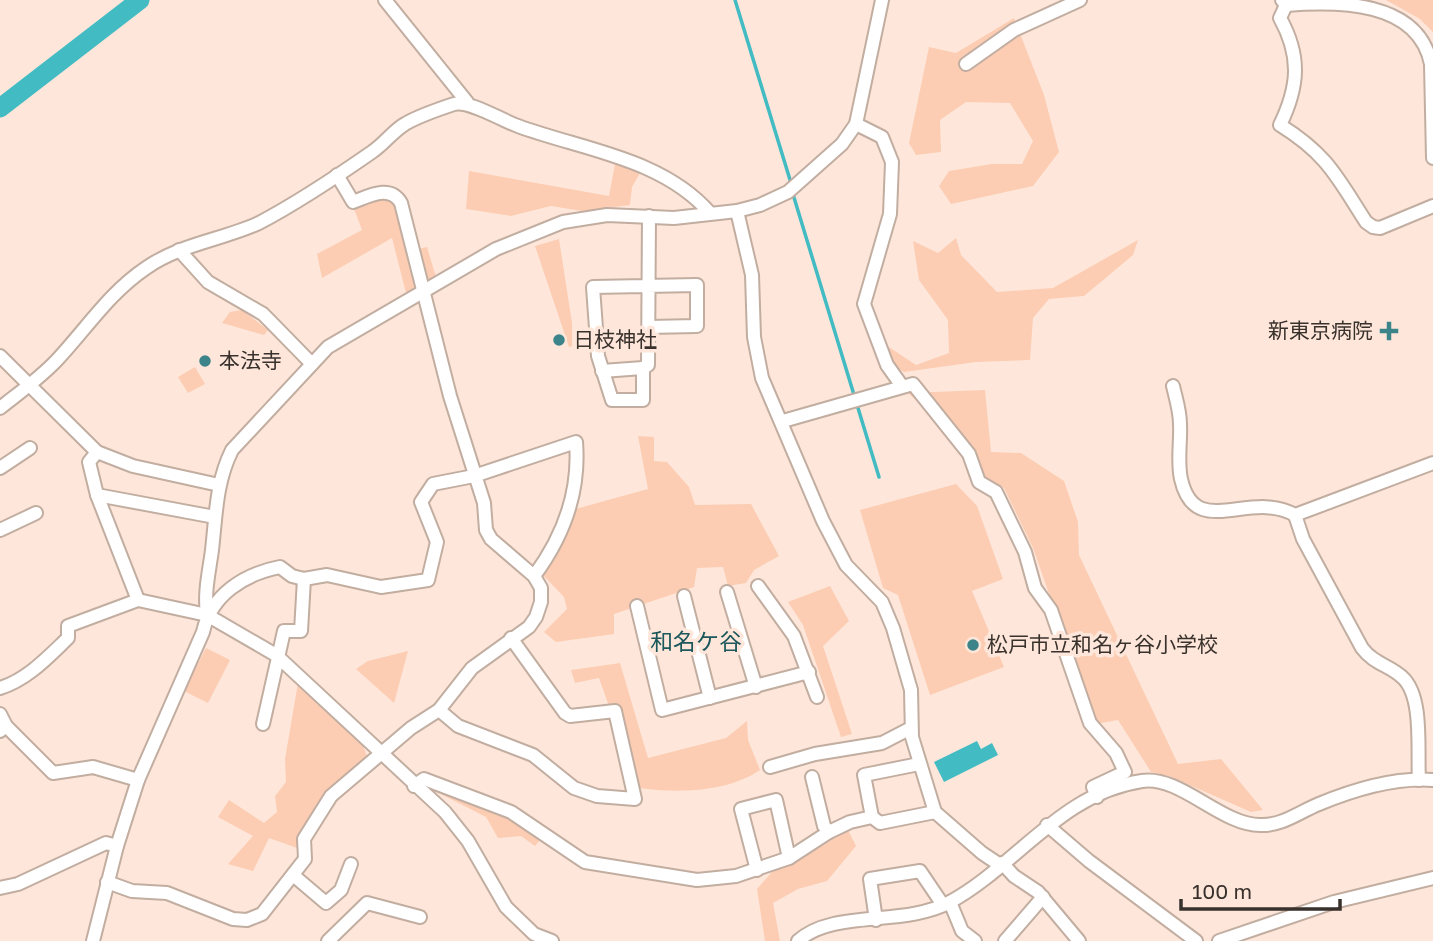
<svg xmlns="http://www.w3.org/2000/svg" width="1433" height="941" font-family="'Golos Text','Noto Sans JP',sans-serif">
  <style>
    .green { fill: #fccdb3 }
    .water { fill: #43bbc3 }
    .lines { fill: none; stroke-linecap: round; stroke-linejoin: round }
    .stream { stroke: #43bbc3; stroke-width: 3.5 }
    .river { stroke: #43bbc3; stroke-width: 19 }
    .minor-casing { stroke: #c2ada1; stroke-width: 16 }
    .minor { stroke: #fff; stroke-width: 12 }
    .poi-dot { fill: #3c8489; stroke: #fee7da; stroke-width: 2.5 }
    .labels { text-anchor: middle; stroke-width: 7; stroke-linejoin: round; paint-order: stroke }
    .poi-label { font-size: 21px; fill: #39312c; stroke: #fee7da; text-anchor: start }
    .neighbourhood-label { font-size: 23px; fill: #1c585b; stroke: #fee7da }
  </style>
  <rect width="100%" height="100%" fill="#fee7da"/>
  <!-- green -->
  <g class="green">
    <polygon points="1386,0 1433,0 1433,32 1420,19"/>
    <polygon points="1014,18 1044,95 1059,152 1033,186 951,204 939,186 949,171 992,164 1022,164 1033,141 1010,103 966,102 940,120 941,152 916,155 909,143 929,47 956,53"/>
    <polygon points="615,164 640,173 632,187 630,205 582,211 551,206 511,216 466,209 469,171 609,196"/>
    <polygon points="381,194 398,201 410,251 427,247 436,277 406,293 392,238 322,278 317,254 362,230 353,206"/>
    <polygon points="956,238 961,255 997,292 1053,288 1138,240 1133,255 1084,296 1049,299 1033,318 1030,360 976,362 904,372 889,362 889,347 916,365 949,353 948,320 919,280 913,241 938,253"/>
    <polygon points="559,239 572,323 572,346 569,347 535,246"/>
    <polygon points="242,310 268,330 264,335 222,323 230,312"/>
    <polygon points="195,367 205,384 188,393 178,377"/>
    <polygon points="985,390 991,452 1021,453 1064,481 1078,522 1079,555 1178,764 1221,759 1263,810 1251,812 1169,776 1151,772 1118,720 1095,724 1033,548 1004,488 976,473 972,450 908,393"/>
    <polygon points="638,436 654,437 654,461 667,462 689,487 695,505 751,504 779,556 754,570 746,583 728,586 723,567 697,568 694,587 614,614 614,634 556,642 544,632 567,609 564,597 542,574 552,561 572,510 648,489"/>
    <polygon points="956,484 977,506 1003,579 972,591 1004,667 930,695 898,595 883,588 860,510"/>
    <polygon points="830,586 849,621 823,646 852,734 841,737 803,625 788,602"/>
    <polygon points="206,648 230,660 208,703 184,691"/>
    <polygon points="408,651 394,703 356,669 368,661"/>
    <path d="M620,663l28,95 78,-20 21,-17 1,19 12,30c-34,23 -83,23 -122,18l-39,-110 -24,5 -4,-13z"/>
    <polygon points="298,683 362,743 368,759 304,825 300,849 269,838 253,871 228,864 253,836 218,817 229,800 264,823 277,812 275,796 286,782 285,759"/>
    <polygon points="441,790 509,816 541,839 535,846 521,836 498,838 486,817 437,792"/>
    <polygon points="848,830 856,846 827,881 798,889 773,903 780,941 765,941 757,889 772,872 802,858"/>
  </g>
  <!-- water -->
  <polygon class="water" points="977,741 981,749 992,743 998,755 944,782 934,762"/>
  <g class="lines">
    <!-- stream -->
    <g class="stream">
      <polyline points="735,0 791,183"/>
      <polyline points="792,191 879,477"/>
    </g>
    <!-- river -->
    <polyline class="river" points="0,108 140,0"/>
    <defs>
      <g id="minor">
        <polyline points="385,0 467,102"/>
        <path d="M1282,0l4,5c51,-4 132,-5 145,59l2,94"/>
        <path d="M1286,5l-6,13c21,38 19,68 0,107 47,29 57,52 86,97l7,5 7,1 53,-22"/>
        <polyline points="966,64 1014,30 1080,0"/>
        <polyline points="856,124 882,137 892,162 890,214 864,304 887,365 902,386"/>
        <polyline points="737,211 752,275 754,337 762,378 823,521 846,565 882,602 893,628 911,690 912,737 935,812 982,853 1000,865"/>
        <polyline points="179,250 208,282 263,314 312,364"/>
        <path d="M648,327l49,-1v-41l-104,2 5,69 14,44h31v-32l5,-3c0,-50 1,-99 1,-149"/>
        <polyline points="0,356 97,452 133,466 219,485"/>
        <polyline points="602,371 643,368"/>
        <path d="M1173,386c3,13 7,25 7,38 1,18 -3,37 1,55 14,62 68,10 114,36"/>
        <path d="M0,408c19,-15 40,-30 57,-48 30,-32 52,-67 89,-92 34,-24 76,-28 113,-45 40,-21 77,-46 113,-71 12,-8 21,-21 33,-28 13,-8 34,-15 49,-20 15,-4 47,16 64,22 65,24 144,32 192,87"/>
        <polyline points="783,421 913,384 969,454 979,482 996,492 1025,552 1035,588 1051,610 1090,723 1116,753 1125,772 1093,787 1097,797"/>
        <polyline points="97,452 89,462 97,495 138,600"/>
        <polyline points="0,468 30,448"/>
        <polyline points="97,495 215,517"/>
        <polyline points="0,530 36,513"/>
        <polyline points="758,586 794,636 817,697"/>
        <polyline points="727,592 756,687"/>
        <polyline points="684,596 710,698"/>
        <polyline points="637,606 662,710 809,672"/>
        <path d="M207,615c-3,-24 2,-42 5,-65 4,-35 4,-68 20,-100l96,-103 168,-98 67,-27 44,-7 67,3 63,-7 23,-6 28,-13 54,-48 14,-20 26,-124"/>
        <path d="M0,688c27,-8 48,-31 68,-50v-12l70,-26 69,15 69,40 169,157 23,29 38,66 28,27 18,7"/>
        <polyline points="439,710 458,726 533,755 574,788 597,796 635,799 615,711 570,716 565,713 511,638"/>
        <polyline points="0,714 6,726 0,731"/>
        <polyline points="263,724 284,631 301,631 304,579"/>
        <polyline points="6,726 53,773 93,767 138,780"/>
        <polyline points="770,767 815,754 882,743 911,728"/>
        <polyline points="812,777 824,826 829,832"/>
        <path d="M1419,780c-2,-28 5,-84 -17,-103 -13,-12 -28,-13 -40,-29l-59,-109 -8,-24 138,-52"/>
        <polyline points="414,786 424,779 511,812 585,862 697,880 736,876 789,858 829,832 850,822 872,817 880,823 935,812"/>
        <polyline points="872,817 864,775 919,764"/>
        <polyline points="1047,825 1089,861 1196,941"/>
        <polyline points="1002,863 1014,876 1038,892 1079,941"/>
        <polyline points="757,870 741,809 776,800 789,858"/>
        <polyline points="293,875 326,903 341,890 351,864"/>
        <path d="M107,882l25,9 35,2 66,26 14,1 15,-6 43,-55 -1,-20 27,-43 80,-68 28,-18 33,-42 57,-41 7,-10 5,-15v-14l-7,-12 -43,-37 -5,-9 -2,-27 -34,-107 -49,-193c-11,-19 -32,-7 -48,-1l-16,-27"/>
        <polyline points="0,888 18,884 106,843 117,846"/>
        <polyline points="950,902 962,931 975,941"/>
        <polyline points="876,920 870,879 920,871 943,905"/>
        <path d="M93,941l24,-95 21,-66 65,-148c8,-37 41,-58 77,-65l12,9 12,3 23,-4 54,12 47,-7 9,-38 -16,-40 12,-18 41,-8 102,-34c4,49 -13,95 -42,134"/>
        <polyline points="328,941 367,903 420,917"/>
        <path d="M798,941c35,-32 106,-14 152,-39 66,-36 111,-109 192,-121 38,-6 79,44 118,44 22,1 39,-13 59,-21 34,-14 77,-27 114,-24"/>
        <polyline points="1005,941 1043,897"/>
        <polyline points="1219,941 1334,902 1433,878"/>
      </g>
    </defs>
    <!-- minor casing -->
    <use href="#minor" class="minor-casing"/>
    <!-- minor -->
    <use href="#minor" class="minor"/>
  </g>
  <!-- markers -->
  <g class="poi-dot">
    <path d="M1385.5 320.5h7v7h7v7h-7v7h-7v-7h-7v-7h7z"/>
    <circle cx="559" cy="340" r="7"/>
    <circle cx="205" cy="361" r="7"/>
    <circle cx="973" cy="645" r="7"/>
  </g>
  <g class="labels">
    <!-- poi labels -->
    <g class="poi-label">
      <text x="1373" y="338" text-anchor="end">新東京病院</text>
      <text x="573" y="347">日枝神社</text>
      <text x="219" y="368">本法寺</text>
      <text x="987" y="652">松戸市立和名ヶ谷小学校</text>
    </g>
    <!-- neighbourhood labels -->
    <g class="neighbourhood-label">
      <text x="696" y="650">和名ケ谷</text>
    </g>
  </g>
  <!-- scale -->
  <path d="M1181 899v10h159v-10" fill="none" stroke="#39312c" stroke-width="3.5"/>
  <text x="1192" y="899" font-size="21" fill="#39312c" stroke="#fee7da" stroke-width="5" paint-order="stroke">100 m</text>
</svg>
